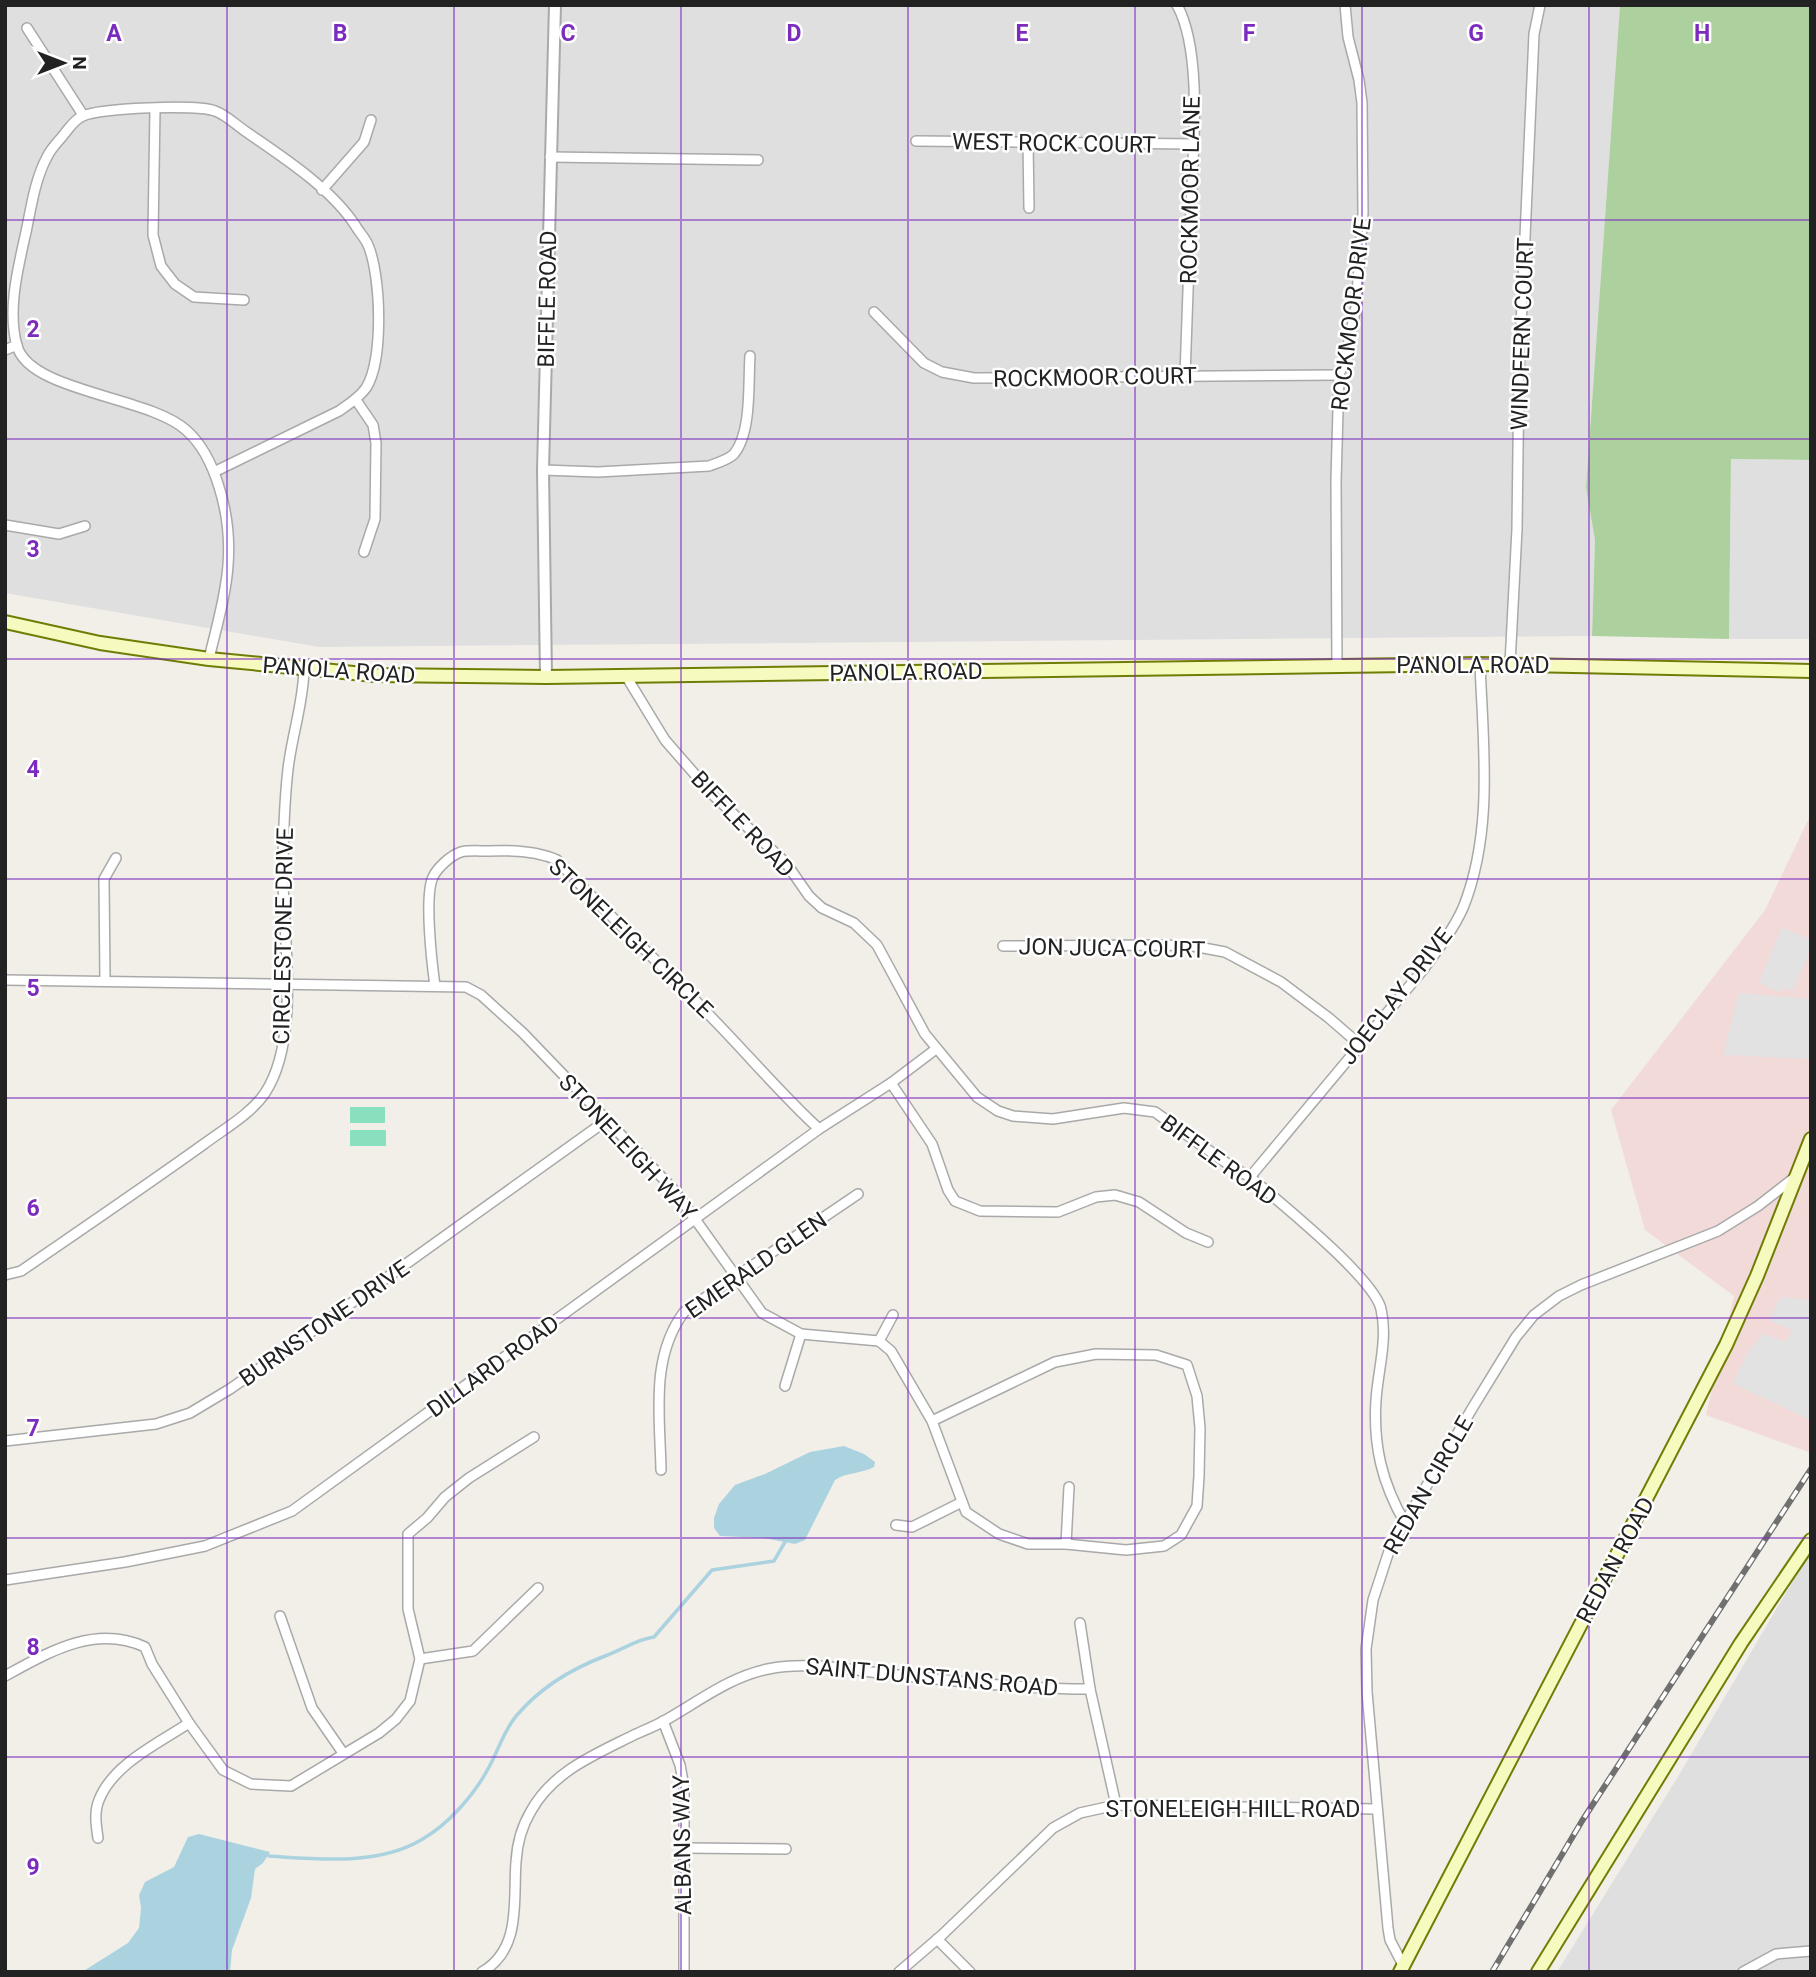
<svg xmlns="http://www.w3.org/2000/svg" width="1816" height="1977" font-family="Roboto,sans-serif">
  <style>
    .residential { fill: #e0dfdf }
    .commercial { fill: #f2dad9 }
    .forest { fill: #add19e }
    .pitch { fill: #88e0be }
    .parking { fill: #e2e2e2 }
    .water { fill: #aad3df }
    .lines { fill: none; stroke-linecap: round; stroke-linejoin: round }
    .stream { stroke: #aad3df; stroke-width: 3.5 }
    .minor-casing { stroke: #a9a9a9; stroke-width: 12 }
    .tertiary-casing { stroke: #a9a9a9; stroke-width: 14 }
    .secondary-casing { stroke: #707d05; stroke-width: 16 }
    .minor { stroke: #fff; stroke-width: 9 }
    .tertiary { stroke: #fff; stroke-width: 10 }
    .secondary { stroke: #f7fabf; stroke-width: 12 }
    .rail-casing { stroke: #707070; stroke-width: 6 }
    .rail { stroke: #fff; stroke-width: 3.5; stroke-dasharray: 10; stroke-linecap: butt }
    .grid { fill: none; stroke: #7b2cbf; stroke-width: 2; stroke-opacity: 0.55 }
    .labels { text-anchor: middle; stroke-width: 5; stroke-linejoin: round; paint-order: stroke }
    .street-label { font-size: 23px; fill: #222; stroke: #fff }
    .grid-label { font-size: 23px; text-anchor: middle; font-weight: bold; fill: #7b2cbf; stroke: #fff; stroke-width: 5; stroke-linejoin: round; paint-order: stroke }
  </style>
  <rect width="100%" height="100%" fill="#f2efe9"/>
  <!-- residential -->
  <g class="residential">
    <polygon points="5,5 1620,5 1586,488 1595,540 1592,636 319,647 5,593"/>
    <polygon points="1731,459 1811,460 1811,639 1729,639"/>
    <polygon points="1811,1550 1811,1972 1557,1972 1679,1775"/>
  </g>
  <!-- commercial -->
  <polygon class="commercial" points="1811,814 1811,1453 1706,1415 1734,1296 1645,1230 1611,1110 1765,910"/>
  <!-- forest -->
  <polygon class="forest" points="1620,5 1811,5 1811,460 1731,459 1729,639 1592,636 1595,540 1586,488"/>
  <!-- pitch -->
  <g class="pitch">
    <rect x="350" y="1107" width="35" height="16"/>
    <rect x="350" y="1130" width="36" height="16"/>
  </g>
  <!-- parking -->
  <g class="parking">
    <polygon points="1782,927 1811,940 1811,947 1793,991 1784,987 1780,992 1759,983"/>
    <polygon points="1739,993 1811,999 1811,1059 1723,1055"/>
    <polygon points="1780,1297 1811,1300 1811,1421 1733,1383 1748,1352 1763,1334 1787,1342 1791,1329 1769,1321"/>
  </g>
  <!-- water -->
  <g class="water">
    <path d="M844,1446l20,8 11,8 -1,5c-13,7 -27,5 -39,13l-30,60 -10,4 -31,-6 -44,-2 -6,-8v-10l5,-14 16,-19 30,-11 45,-22z"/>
    <polygon points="199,1834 270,1852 263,1863 255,1869 251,1898 232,1950 230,1972 82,1972 128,1943 139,1928 141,1908 139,1895 145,1882 174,1867 188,1837"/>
  </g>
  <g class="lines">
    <!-- stream -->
    <path class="stream" d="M269,1856c48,3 108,10 152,-16 27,-15 54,-46 68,-73 10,-18 15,-37 28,-52 24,-28 54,-46 88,-59 17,-6 32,-17 49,-19l58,-67 62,-9 11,-19"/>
    <defs>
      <g id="minor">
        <path d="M1177,5c26,47 16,146 14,201 -2,56 -4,113 -6,170"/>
        <polyline points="27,28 83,115"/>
        <polyline points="155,109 153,235 161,266 175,284 194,297 244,300"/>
        <polyline points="916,141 1193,144"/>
        <polyline points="1028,142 1029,208"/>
        <polyline points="550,157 758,160"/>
        <polyline points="322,190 364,142 371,120"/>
        <polyline points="874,312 924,363 942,372 974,378 1339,375"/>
        <polyline points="5,350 17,345"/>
        <polyline points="356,400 373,425 376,443 375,519 364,552"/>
        <path d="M543,470l55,2 111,-6c8,-3 19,-6 25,-12 18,-22 14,-71 16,-98"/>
        <polyline points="5,525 59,534 85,526"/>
        <path d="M209,659c7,-31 17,-63 19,-94 2,-26 -1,-53 -9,-78 -6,-20 -17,-43 -33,-57 -38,-34 -156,-38 -169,-84 -10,-36 1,-78 9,-114 5,-24 9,-53 21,-75 4,-9 13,-17 18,-24 5,-6 10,-14 18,-17 16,-8 115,-12 132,-5 10,3 21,14 30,20 36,25 85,56 110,94 4,7 10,13 13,20 13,30 16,115 -2,143 -7,10 -17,16 -27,23l-125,61"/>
        <polyline points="1510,664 1517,529 1519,372 1534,34 1540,5"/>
        <polyline points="1337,666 1336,481 1339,375 1346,356 1356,307 1363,213 1362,103 1359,80 1348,37 1345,5"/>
        <path d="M626,676l39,64 47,54 74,69 23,33 13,12 32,15 23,22 48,89 52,63 21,14 15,5 40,3 71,-11 31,4 77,55 18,10c28,24 124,101 131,132 7,30 -3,61 -5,91 -3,46 6,83 29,123"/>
        <polyline points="1003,946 1157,945 1193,946 1225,952 1281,982 1329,1018 1359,1044"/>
        <polyline points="5,980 466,987 481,995 523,1033 675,1191 762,1313 801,1334 879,1341 891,1351 932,1421 966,1512 999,1534 1028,1544 1066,1544 1126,1550 1164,1546 1181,1535 1197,1506 1199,1476 1200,1428 1197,1396 1187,1365 1156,1355 1096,1354 1055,1362 932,1421"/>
        <polyline points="105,981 104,879 116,858"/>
        <path d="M435,986c-3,-22 -11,-90 -2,-109 4,-9 18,-22 28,-25 7,-2 18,-1 27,-1 23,-1 49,0 69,9 51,55 106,106 158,161 35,36 67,74 104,108"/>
        <polyline points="891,1083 932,1144 948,1190 955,1201 980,1211 1058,1212 1096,1197 1115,1195 1139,1202 1186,1233 1208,1242"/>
        <path d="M1250,1177l172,-206c15,-20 31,-41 41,-63 31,-77 20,-164 17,-244"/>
        <path d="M5,1275l16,-4c61,-42 123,-84 183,-127 20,-15 47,-30 61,-51 35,-53 19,-151 18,-213 0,-36 1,-75 5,-111 4,-34 15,-65 16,-99"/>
        <polyline points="879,1341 893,1315"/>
        <polyline points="785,1386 801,1334"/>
        <polyline points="5,1441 156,1424 190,1413 230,1389 290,1347 607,1120"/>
        <path d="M661,1470c-1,-55 -11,-112 23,-158l174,-118"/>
        <polyline points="896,1525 912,1527 962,1502"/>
        <polyline points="1066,1544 1069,1487"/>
        <polyline points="5,1580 125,1562 205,1546 292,1511 819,1129 891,1083 936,1049"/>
        <polyline points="280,1616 312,1708 343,1753"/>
        <polyline points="1080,1623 1090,1689 1116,1805"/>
        <polyline points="420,1659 473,1651 538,1588"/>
        <path d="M5,1676c44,-24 90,-52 140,-29l7,17 37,59 34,47 28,14 40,2 88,-53 17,-14 14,-18 10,-42 -12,-50v-75l19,-16 18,-21 24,-19 65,-41"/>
        <polyline points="663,1721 680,1765 684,1787 684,1972"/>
        <path d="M98,1838c-2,-13 -4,-26 1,-38 14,-36 60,-57 90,-77"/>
        <polyline points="683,1848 786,1849"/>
        <polyline points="937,1939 970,1972"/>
        <polyline points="1403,1965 1390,1940 1388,1928 1367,1692 1366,1649 1373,1600 1390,1548 1473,1407 1516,1337 1534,1315 1559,1296 1581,1285 1718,1231 1758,1206 1794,1178"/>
        <path d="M482,1972c40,-23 31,-72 34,-110 1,-18 6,-36 15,-51 22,-40 65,-57 105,-77 9,-4 19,-8 28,-13 34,-19 65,-44 104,-52 40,-8 82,1 121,5 67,7 135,15 201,15"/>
        <polyline points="899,1972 942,1935 1053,1828 1080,1813 1116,1805 1377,1809"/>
        <polyline points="1743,1972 1776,1954 1811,1951"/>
      </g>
      <polyline id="tertiary" points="546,677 543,470 555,5"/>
      <g id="secondary">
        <polyline points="5,622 100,643 209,659 374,675 546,677 1480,664 1811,671"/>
        <polyline points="1400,1972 1726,1345 1757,1276 1811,1139"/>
        <polyline points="1538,1972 1741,1643 1811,1540"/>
      </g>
    </defs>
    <!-- minor casing -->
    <use href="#minor" class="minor-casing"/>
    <!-- tertiary casing -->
    <use href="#tertiary" class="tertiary-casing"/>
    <!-- secondary casing -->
    <use href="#secondary" class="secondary-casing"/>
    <!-- minor -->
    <use href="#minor" class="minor"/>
    <!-- tertiary -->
    <use href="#tertiary" class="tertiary"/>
    <!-- secondary -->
    <use href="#secondary" class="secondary"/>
    <defs>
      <polyline id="rail" points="1492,1972 1582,1821 1811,1469"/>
    </defs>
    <!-- rail casing -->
    <use href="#rail" class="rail-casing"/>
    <!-- rail -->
    <use href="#rail" class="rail"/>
  </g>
  <!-- grid -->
  <path class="grid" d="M227,5v1967M454,5v1967M681,5v1967M908,5v1967M1135,5v1967M1362,5v1967M1589,5v1967M5,220h1806M5,439h1806M5,659h1806M5,879h1806M5,1098h1806M5,1318h1806M5,1538h1806M5,1757h1806"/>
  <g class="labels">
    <!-- street labels -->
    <g class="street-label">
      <text transform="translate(1054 143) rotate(1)" y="8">WEST ROCK COURT</text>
      <text transform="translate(1190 190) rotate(-89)" y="8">ROCKMOOR LANE</text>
      <text transform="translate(547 299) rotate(-89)" y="8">BIFFLE ROAD</text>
      <text transform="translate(1351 314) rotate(-83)" y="8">ROCKMOOR DRIVE</text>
      <text transform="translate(1522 334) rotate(-88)" y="8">WINDFERN COURT</text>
      <text transform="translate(1095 377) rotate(-1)" y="8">ROCKMOOR COURT</text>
      <text x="1473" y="673">PANOLA ROAD</text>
      <text transform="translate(339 670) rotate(4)" y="8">PANOLA ROAD</text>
      <text transform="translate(906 672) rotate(-1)" y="8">PANOLA ROAD</text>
      <text transform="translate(743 824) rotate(46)" y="8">BIFFLE ROAD</text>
      <text transform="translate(283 936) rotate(-89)" y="8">CIRCLESTONE DRIVE</text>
      <text transform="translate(631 938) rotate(44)" y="8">STONELEIGH CIRCLE</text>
      <text transform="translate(1112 948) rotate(1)" y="8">JON JUCA COURT</text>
      <text transform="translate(1396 996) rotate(-52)" y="8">JOECLAY DRIVE</text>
      <text transform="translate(628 1147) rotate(47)" y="8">STONELEIGH WAY</text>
      <text transform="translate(1219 1160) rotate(36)" y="8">BIFFLE ROAD</text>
      <text transform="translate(756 1265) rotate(-35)" y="8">EMERALD GLEN</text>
      <text transform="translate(324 1323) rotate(-35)" y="8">BURNSTONE DRIVE</text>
      <text transform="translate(493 1366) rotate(-36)" y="8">DILLARD ROAD</text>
      <text transform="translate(1428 1485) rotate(-60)" y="8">REDAN CIRCLE</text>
      <text transform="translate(1615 1560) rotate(-62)" y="8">REDAN ROAD</text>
      <text transform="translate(932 1677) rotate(5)" y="8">SAINT DUNSTANS ROAD</text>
      <text x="1233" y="1817">STONELEIGH HILL ROAD</text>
      <text transform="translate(682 1845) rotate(-91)" y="8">ALBANS WAY</text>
    </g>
  </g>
  <g class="grid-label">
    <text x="114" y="41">A</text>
    <text x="340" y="41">B</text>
    <text x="568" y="41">C</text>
    <text x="794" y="41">D</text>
    <text x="1022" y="41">E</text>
    <text x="1249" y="41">F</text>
    <text x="1476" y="41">G</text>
    <text x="1702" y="41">H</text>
    <text x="33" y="337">2</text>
    <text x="33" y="557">3</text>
    <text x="33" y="777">4</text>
    <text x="33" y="996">5</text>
    <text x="33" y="1216">6</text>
    <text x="33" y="1436">7</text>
    <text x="33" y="1655">8</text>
    <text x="33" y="1875">9</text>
  </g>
  <!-- border -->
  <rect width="1816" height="1977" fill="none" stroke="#222222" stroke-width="14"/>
  <!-- north arrow -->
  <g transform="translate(63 63) rotate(90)" stroke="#ffffff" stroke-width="5" paint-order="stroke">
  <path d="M0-5L12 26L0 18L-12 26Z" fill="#222222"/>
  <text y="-10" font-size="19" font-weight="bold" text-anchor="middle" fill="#222222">N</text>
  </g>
</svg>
